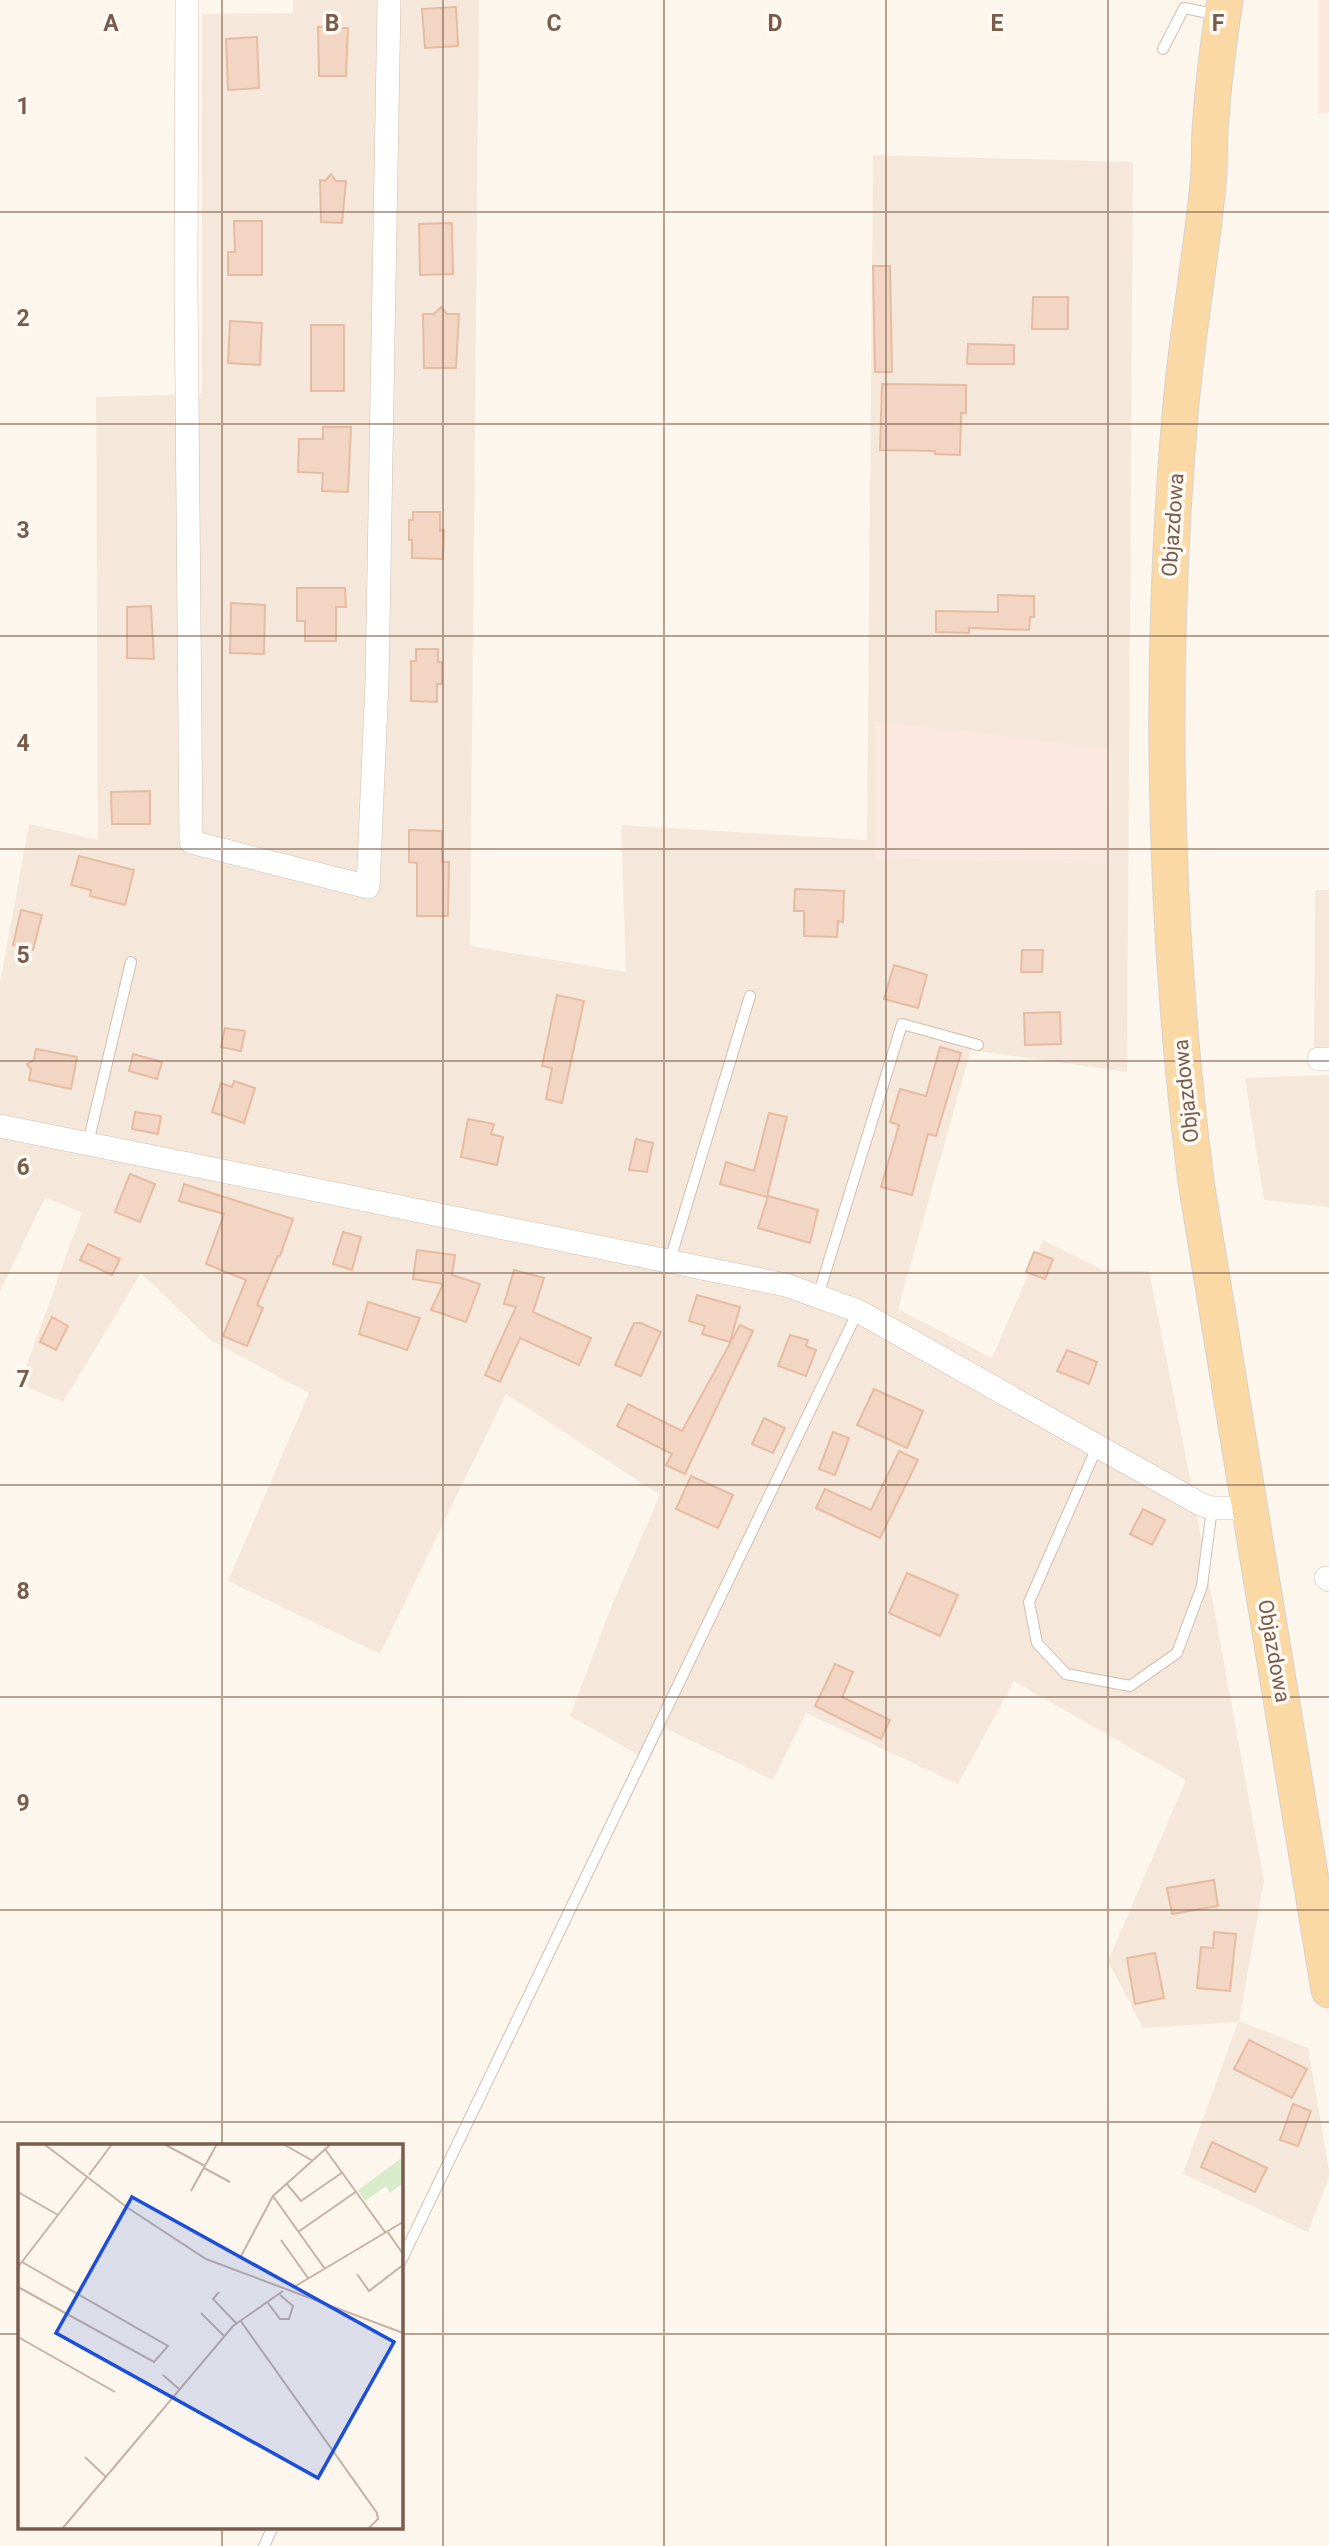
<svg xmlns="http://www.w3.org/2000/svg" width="1329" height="2546" font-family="Roboto,sans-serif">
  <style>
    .residential { fill: #f5e8da }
    .commercial { fill: #fde8e0 }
    .building { fill: #f3d5c3; stroke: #e6bba3; stroke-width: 2 }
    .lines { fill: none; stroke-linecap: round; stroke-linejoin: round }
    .lane-casing { stroke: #d1beb0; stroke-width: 12 }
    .street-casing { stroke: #d1beb0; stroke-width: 24 }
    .primary-casing { stroke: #dad1cd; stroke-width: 37 }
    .lane { stroke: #fff; stroke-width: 10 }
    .street { stroke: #fff; stroke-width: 23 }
    .primary { stroke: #fbd9a5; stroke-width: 35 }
    .grid { fill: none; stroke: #7a5c4d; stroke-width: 2; stroke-opacity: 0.55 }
    .labels { text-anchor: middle; stroke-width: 7; stroke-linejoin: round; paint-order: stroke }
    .street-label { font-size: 21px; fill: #7a5c4d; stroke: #fffaf3 }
    .inset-road { fill: none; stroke: #c5b3a7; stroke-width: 2 }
    .view { fill: #1d4ed8; fill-opacity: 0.15; stroke: #1d4ed8; stroke-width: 3.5 }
    .inset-edge { fill: none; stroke: #7a5c4d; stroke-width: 3.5 }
    .grid-label { font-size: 23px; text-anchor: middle; font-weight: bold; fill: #7a5c4d; stroke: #fffaf3; stroke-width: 7; stroke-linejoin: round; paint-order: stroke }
  </style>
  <rect width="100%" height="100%" fill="#fdf6ec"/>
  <!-- residential -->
  <g class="residential">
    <polygon points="293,0 479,0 470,946 626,972 621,825 867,840 873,155 1133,162 1127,1072 971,1050 898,1309 992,1358 1043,1240 1105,1271 1149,1271 1190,1478 1264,1881 1239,2021 1308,2048 1329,2170 1329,2177 1308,2232 1183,2174 1238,2022 1143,2028 1108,1961 1186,1780 1014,1681 958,1784 806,1713 773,1780 665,1728 649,1761 570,1716 612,1605 660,1495 506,1394 380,1654 228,1581 309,1393 212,1341 141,1273 63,1402 20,1384 82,1212 45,1198 0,1291 0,984 29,824 98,840 96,397 202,394 202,14 293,13"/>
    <polygon points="1315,890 1329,890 1329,1050 1314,1051"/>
    <polygon points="1329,1075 1329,1207 1264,1200 1245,1078"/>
  </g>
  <!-- commercial -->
  <g class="commercial">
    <rect x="1318" y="0" width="11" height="113"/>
    <polygon points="875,721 1111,749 1112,864 875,858"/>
  </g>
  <!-- building -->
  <g class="building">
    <polygon points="456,7 458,46 425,48 422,9"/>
    <polygon points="330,21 337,28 348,28 346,76 319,76 318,27 325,27"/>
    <polygon points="257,37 259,88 228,90 226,39"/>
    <polygon points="331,174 336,181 346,181 342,223 321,222 320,180 325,181"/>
    <polygon points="234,221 262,221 262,275 228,275 228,252 235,252"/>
    <polygon points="452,223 453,274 420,275 419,224"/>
    <polygon points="873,266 890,266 892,372 875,372"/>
    <polygon points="1033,297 1068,297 1068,329 1032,329"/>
    <polygon points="441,307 447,314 459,314 456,368 424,368 423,314 434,314"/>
    <polygon points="230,321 262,323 260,365 228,363"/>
    <rect x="311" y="325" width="33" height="66"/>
    <polygon points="968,344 1014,345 1014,364 967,364"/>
    <polygon points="882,384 966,385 966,413 961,413 960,455 935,454 935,451 880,450"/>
    <polygon points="323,427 351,427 348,492 322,491 323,473 298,472 299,439 323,439"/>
    <polygon points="413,512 440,512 440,531 444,530 443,559 412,558 412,540 409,540 409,520 413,520"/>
    <polygon points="297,588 345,588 346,607 336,607 336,641 305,641 305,621 297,621"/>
    <polygon points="998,595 1034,596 1034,617 1030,617 1029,630 969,628 969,633 936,632 936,611 998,612"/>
    <polygon points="231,603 265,605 264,654 230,653"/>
    <polygon points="151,606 154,659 127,658 127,607"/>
    <polygon points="416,649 438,649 438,662 442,662 442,684 437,684 437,702 411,701 411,661 416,661"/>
    <polygon points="150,791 150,824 112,824 111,792"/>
    <polygon points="409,830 442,831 442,862 449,862 448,916 417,916 417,863 409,862"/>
    <polygon points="79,856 134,870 125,905 90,896 91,890 71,885"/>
    <polygon points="795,889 844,891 843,922 838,921 837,937 804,936 804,911 794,911"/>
    <polygon points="21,910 42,915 33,950 13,945"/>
    <polygon points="1022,950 1043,950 1042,972 1021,972"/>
    <polygon points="894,965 927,975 918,1008 884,999"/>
    <polygon points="557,995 584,1001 562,1103 546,1099 552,1068 542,1066"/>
    <polygon points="1060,1012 1061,1044 1025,1045 1024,1013"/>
    <polygon points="225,1028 245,1031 241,1051 221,1047"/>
    <polygon points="940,1047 961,1053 936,1136 928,1134 912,1195 881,1187 899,1125 890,1122 900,1089 926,1096"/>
    <polygon points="36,1049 77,1057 71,1089 29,1080 31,1070 27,1064 34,1060"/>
    <polygon points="133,1054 162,1062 157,1079 129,1071"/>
    <polygon points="234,1081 255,1088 244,1123 212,1112 221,1083 232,1087"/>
    <polygon points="135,1112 161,1116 158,1134 132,1129"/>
    <polygon points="769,1113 787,1117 767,1197 720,1184 726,1162 754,1171"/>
    <polygon points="468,1119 494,1124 491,1134 503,1137 497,1165 461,1157"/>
    <polygon points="636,1139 653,1143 647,1172 629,1170"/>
    <polygon points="130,1174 155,1184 140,1222 115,1212"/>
    <polygon points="184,1184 293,1219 280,1256 278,1256 257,1305 263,1308 247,1346 223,1336 246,1280 206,1264 224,1214 179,1201"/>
    <polygon points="768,1196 818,1210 810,1243 758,1228"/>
    <polygon points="343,1232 361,1237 352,1270 333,1264"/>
    <polygon points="88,1244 120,1259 112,1275 80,1260"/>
    <polygon points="417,1250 455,1255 452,1275 480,1284 466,1322 431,1310 443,1284 413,1279"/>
    <polygon points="1034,1252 1053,1259 1045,1279 1026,1272"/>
    <polygon points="514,1270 544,1278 533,1312 591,1338 579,1365 520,1338 500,1382 485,1375 516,1307 504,1304"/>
    <polygon points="697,1295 740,1307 730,1342 702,1334 705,1326 689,1321"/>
    <polygon points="368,1302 420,1318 407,1350 359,1334"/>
    <polygon points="52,1317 68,1326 56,1350 40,1342"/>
    <polygon points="634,1323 641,1323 661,1332 641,1376 615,1365"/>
    <polygon points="740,1325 753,1331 685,1474 666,1465 672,1454 617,1426 628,1404 682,1431"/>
    <polygon points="790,1335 808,1340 806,1346 816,1350 806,1376 778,1366"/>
    <polygon points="1067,1350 1097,1362 1089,1384 1057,1371"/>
    <polygon points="874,1389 923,1411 907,1448 857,1425"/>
    <polygon points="764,1418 785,1428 773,1453 752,1444"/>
    <polygon points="833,1432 849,1438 835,1475 819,1469"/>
    <polygon points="899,1451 918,1460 880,1538 816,1508 825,1489 871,1510"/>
    <polygon points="691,1476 733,1495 718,1528 676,1509"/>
    <polygon points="1143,1509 1165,1520 1152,1545 1130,1534"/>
    <polygon points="907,1573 958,1595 940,1636 889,1613"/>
    <polygon points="835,1664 853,1672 842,1697 890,1720 881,1739 815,1706"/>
    <polygon points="1214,1880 1218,1906 1172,1914 1167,1888"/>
    <polygon points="1214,1932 1236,1934 1230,1991 1197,1988 1201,1947 1213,1948"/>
    <polygon points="1155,1953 1164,1998 1135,2004 1127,1958"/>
    <polygon points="1249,2040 1307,2069 1292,2098 1234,2069"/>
    <polygon points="1293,2104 1311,2111 1298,2146 1280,2140"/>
    <polygon points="1212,2142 1267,2168 1255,2192 1201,2167"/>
  </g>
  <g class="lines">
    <defs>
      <g id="lane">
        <polyline points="1163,49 1184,8 1219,15"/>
        <polyline points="88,1143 131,962"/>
        <polyline points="670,1260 750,996"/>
        <polyline points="818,1296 902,1024 978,1045"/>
        <polyline points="1097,1447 1029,1602 1037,1643 1066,1674 1130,1686 1177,1653 1202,1586 1212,1508"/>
        <polyline points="401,2261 858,1311"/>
        <polyline points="264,2546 273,2527"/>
      </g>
      <g id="street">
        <polyline points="187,0 186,284 191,842 368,887 377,682 389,0"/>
        <polyline points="1319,1059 1329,1059"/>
        <polyline points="0,1126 786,1285 858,1311 1202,1505 1212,1508 1249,1508"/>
        <polyline points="1326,1578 1329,1580"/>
      </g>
      <path id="primary" d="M1225,0c-7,43 -12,87 -15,130 -1,18 0,36 -2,54 -8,81 -23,161 -29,243 -21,255 -15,502 17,755l133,808"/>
    </defs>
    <!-- lane casing -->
    <use href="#lane" class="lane-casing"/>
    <!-- street casing -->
    <use href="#street" class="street-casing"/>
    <!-- primary casing -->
    <use href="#primary" class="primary-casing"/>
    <!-- lane -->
    <use href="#lane" class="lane"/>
    <!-- street -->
    <use href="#street" class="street"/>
    <!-- primary -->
    <use href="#primary" class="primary"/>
  </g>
  <!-- grid -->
  <path class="grid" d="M222,0v2145M443,0v2546M664,0v2546M886,0v2546M1108,0v2546M0,212h1329M0,424h1329M0,636h1329M0,849h1329M0,1061h1329M0,1273h1329M0,1485h1329M0,1697h1329M0,1910h1329M0,2122h1329M0,2334h19M401,2334h928M222,2527v19"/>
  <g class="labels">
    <!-- street labels -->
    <g class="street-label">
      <text transform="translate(1173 525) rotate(-86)" y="7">Objazdowa</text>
      <text transform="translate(1186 1091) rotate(-96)" y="7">Objazdowa</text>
      <text transform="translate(1274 1651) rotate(80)" y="7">Objazdowa</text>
    </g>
  </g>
  <!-- overview -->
  <g transform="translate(18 2144)">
    <rect width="385" height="385" fill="#fdf6ec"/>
    <path d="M385,13v26l-13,10 -4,-7 -21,15 -7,-11z" fill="#d8ecc9"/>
    <path class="inset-road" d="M26,0l84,64 78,51 197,74M146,0l41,22M265,0l30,17M307,5l60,83M186,24l26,14M71,31l23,-31M268,39l15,18 42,-29M173,47l26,-47M0,48l40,23M255,52l52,73M369,87l16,23M280,88l59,-41M263,96l27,38M222,114l33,-62 58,-52M0,123l70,-91M339,130l12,17 34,-26M0,143l136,75 14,-16 -146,-84M276,143l109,-65M201,148l-6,7 23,24M250,159l12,16h9l4,-13 -13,-11M183,169l23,23M222,176l137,193 1,6 -10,10M0,193l97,55M145,231l16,14M67,313l21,20M44,385l171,-203 50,-35"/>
    <path class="view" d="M114,53l262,145 -76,136 -262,-145z"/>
    <rect width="385" height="385" class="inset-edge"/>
  </g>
  <g class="grid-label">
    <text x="111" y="31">A</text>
    <text x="332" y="31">B</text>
    <text x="554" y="31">C</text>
    <text x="775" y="31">D</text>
    <text x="997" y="31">E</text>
    <text x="1218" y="31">F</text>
    <text x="23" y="114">1</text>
    <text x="23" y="326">2</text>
    <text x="23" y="538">3</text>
    <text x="23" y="751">4</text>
    <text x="23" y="963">5</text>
    <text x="23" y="1175">6</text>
    <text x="23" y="1387">7</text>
    <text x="23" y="1599">8</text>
    <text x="23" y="1811">9</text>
  </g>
</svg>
